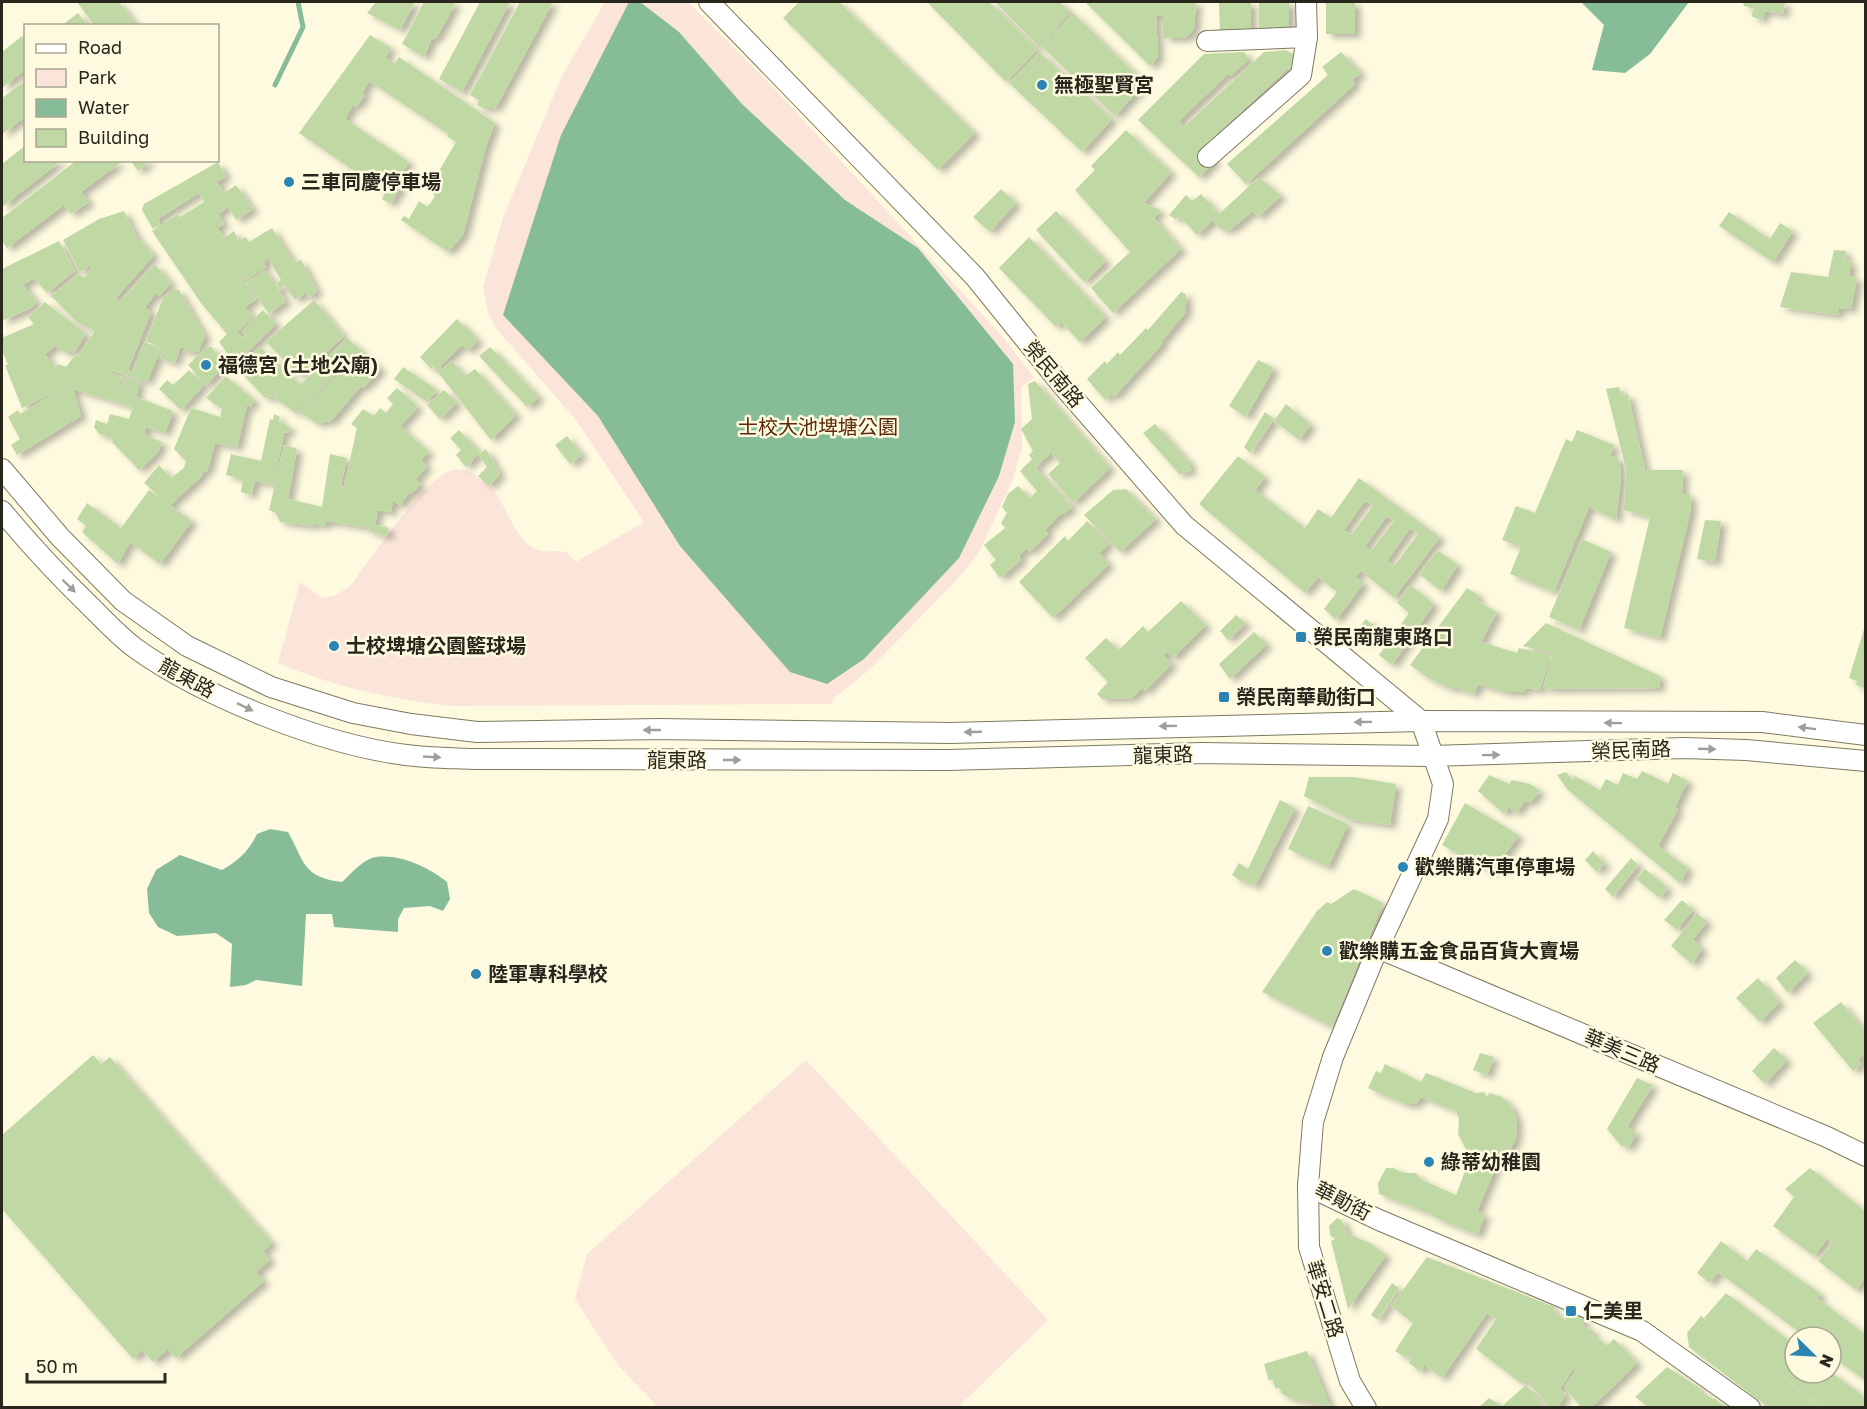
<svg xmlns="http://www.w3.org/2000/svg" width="1867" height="1409" font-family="'Golos Text','Noto Sans TC',sans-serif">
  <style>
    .green { fill: #fbe4d9 }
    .water { fill: #86bc98 }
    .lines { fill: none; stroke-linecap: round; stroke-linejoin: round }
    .stream { stroke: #86bc98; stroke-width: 5 }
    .building { fill: #c0d9a4; fill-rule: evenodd; filter: url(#shadow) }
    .minor-casing { stroke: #7e7a62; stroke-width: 22 }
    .minor { stroke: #fff; stroke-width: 20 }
    .oneway { fill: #9f9e99 }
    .poi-dot { fill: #2c84b3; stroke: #fdfadf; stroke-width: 2 }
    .labels { text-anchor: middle; stroke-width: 5; stroke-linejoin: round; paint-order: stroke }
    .poi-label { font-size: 20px; font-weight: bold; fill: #29271d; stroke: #fdfadf; text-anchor: start }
    .street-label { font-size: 20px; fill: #29271d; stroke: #fdfadf }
    .park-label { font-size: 20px; fill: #5c290c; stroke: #fdfadf }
  </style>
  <defs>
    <filter id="shadow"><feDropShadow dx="6" dy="4" stdDeviation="3" flood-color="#0004"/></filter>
  </defs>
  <rect width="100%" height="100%" fill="#fdfadf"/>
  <!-- green -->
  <g class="green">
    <path d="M605,2h83l83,83 232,252 31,41 -13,9 1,61 -10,33 -32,69 -18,24 -92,95 -36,29 -3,6 -380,2c-60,-7 -117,-19 -173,-43l22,-81 22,16 15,-3 14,-10c19,-25 75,-110 102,-115 16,-3 30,9 40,20 15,17 21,52 46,60 9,3 18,0 27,2l10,10 68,-40 -68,-102 -81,-93 -7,-15 -5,-25 20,-69 58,-140z"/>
    <polygon points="806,1060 1048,1320 958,1407 658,1407 617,1364 575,1299 587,1254"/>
  </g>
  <!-- water -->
  <g class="water">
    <polygon points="629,2 640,2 679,32 742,104 845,200 918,248 1013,364 1015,422 999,476 959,558 864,659 827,684 790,672 680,546 598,416 503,315 561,135"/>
    <polygon points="1581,2 1689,2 1650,54 1625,73 1592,70 1604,25"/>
    <path d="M270,829l18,3c17,30 14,45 54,50 9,-8 21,-23 34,-25 26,-3 53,11 71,25l3,17 -7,12 -13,-5 -26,2 -6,11v13l-64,-5 -2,-13h-26l-4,72 -46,-6 -10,5 -16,2 2,-43 -16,-11 -39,3 -19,-9 -9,-14 -2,-24 9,-19 24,-15 42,15c16,-9 27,-19 35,-36z"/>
  </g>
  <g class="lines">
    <!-- stream -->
    <polyline class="stream" points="275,85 303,27 298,2"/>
  </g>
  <!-- building -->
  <g class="building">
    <polygon points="77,2 119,2 137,26 95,26"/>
    <polygon points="376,2 415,2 400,30 367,13"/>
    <polygon points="424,2 456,2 437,37 431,40 424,57 402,44"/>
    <polygon points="480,2 510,2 462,92 439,79"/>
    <polygon points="520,2 553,2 495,109 489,106 487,110 477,105 479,100 470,95"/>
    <polygon points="799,2 839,2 975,133 938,170 783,18"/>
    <polygon points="927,2 989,2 1037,50 1006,82"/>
    <polygon points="995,2 1060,2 1070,12 1040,48"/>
    <polygon points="1085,2 1196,2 1194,29 1186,38 1163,38 1163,16 1156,15 1158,57 1150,66"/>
    <polygon points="1219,2 1251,2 1251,36 1220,36"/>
    <rect x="1259" y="2" width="30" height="34"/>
    <rect x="1326" y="2" width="29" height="32"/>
    <polygon points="1743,2 1785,2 1783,14 1765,11 1762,20 1751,16 1754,9 1744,6"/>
    <polygon points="78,13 88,26 61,26"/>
    <polygon points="1073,13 1145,83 1115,116 1042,47"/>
    <polygon points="370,35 391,48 385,58 395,63 399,57 495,123 486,146 463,235 448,252 401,220 404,216 409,219 419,201 428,207 435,196 433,194 438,185 433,181 456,142 448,137 448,134 369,81 362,94 365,95 356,107 353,105 345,119 409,162 395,183 401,187 390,204 382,199 385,192 299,133"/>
    <polygon points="22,36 26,40 26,69 2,88 2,52"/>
    <polygon points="1286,50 1299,58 1293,71 1287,69 1204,146 1215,161 1199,177 1138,120 1204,54 1244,52 1249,59 1230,76 1228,74 1179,121 1184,127 1264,52"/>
    <polygon points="1039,52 1112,119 1082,152 1009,83"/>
    <polygon points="1341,52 1361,73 1352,80 1355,84 1246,184 1227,164 1328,75 1322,67"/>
    <polygon points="26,80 26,116 2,134 2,98"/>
    <polygon points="1126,130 1171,172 1144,203 1161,210 1154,218 1181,249 1113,313 1091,288 1130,252 1075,190 1095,170 1091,166"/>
    <polygon points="26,145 26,160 62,160 2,207 2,164"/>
    <polygon points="77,160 121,162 81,192 89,202 71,214 64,205 7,248 2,241 2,218"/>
    <polygon points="130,160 151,160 138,171"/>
    <polygon points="218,162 226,176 217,182 224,193 236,185 253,209 236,220 228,207 218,214 224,224 217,228 224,238 234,231 239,241 246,237 249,242 272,228 294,263 301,260 317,291 309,298 305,293 295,300 284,285 280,290 276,284 281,280 265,253 267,260 263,262 266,267 245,280 231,262 256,299 245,307 254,317 237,332 243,339 247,336 242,331 263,310 276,324 235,364 219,342 227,334 201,303 152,231 178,214 180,217 204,202 199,193 158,219 160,224 153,229 142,210 144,204"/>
    <polygon points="1259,177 1281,196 1258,217 1253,211 1231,229 1221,230 1213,220 1197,235 1180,217 1175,219 1169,215 1186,195 1192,201 1201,194 1219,214"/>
    <polygon points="1001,189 1016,203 990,232 973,217"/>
    <polygon points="124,211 137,237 154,255 116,298 120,301 155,264 171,283 159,296 156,293 145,307 151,312 128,370 132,372 145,342 161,349 147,381 111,371 111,373 122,377 118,387 120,388 124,377 140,381 136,397 173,411 165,433 146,427 144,434 162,442 158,452 139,470 112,442 114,438 99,434 94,427 96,420 107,424 110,414 129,419 133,407 73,389 81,416 17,455 11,445 20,439 8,417 18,410 20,414 64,388 22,408 5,365 8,365 2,350 2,332 4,337 34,324 28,317 45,302 86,334 74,353 70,350 68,354 55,346 45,354 55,368 58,364 66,367 75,355 78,356 95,331 77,322 51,296 78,274 84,278 92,268 90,266 80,272 63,240 99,219"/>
    <polygon points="1056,211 1106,261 1084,282 1036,230"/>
    <polygon points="1729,212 1770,239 1780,223 1793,231 1773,262 1719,226"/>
    <polygon points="1029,237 1106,317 1080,342 1061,322 1056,327 999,268"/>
    <polygon points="59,241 75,271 47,293 34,278 23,285 37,302 31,308 2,321 2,269"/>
    <polygon points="1834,250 1846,251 1845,260 1851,261 1849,276 1857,278 1851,309 1839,308 1838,315 1780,307 1791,272 1828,277"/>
    <polygon points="265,270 286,301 269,314 246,282"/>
    <polygon points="172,290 179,290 205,336 198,352 183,352 185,348 180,347 175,363 159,358 163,349 146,341 163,298"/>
    <polygon points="1181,292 1186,294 1186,312 1161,342 1163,343 1114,397 1110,394 1105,400 1087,379 1105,361 1107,364 1118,352 1120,355 1146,328 1148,330"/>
    <polygon points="314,300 344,336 300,376 266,342"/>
    <polygon points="457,319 478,340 468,351 462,345 440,366 442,369 452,361 465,376 475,369 516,415 491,440 433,366 431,369 420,357"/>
    <polygon points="347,338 363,352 345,371 342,368 296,413 270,395 268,399 263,396 238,369 260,347 300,385"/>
    <polygon points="206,347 212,347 225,366 206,385 188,365"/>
    <polygon points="490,347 539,397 527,407 479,356"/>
    <polygon points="365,354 381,369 363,388 361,386 331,421 316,423 299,412 340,373 344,376"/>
    <polygon points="1258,360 1274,368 1246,417 1229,406"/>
    <polygon points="403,367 437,390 427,402 394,379"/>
    <polygon points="189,370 204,385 181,410 159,389 167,380 173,385"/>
    <polygon points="226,376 254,400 251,407 247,405 237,447 215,443 207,472 204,470 201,477 170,505 192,521 160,564 130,542 118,564 82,532 86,526 77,519 87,503 121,528 149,490 161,498 144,483 159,465 171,478 184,468 186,461 174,449 188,415 192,408 220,417 222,409 206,398"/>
    <polygon points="1035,381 1110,468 1073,503 1048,474 1060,463 1051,453 1035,467 1072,507 1064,514 1062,513 1045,530 1048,534 1029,552 1027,548 1019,556 1021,560 1000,578 990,565 996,560 984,545 1005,528 1001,523 1007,513 1002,507 1008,494 1018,486 1030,498 1037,491 1020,471 1032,459 1029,455 1033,451 1021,429 1032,419 1028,384"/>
    <polygon points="1619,387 1621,396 1628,394 1645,470 1683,470 1682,494 1690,494 1691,509 1660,638 1624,628 1650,517 1624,510 1626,469 1606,389"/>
    <polygon points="397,388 418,407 400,426 429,452 421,460 427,466 415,480 421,484 411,494 409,493 400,505 393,501 391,512 378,510 375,525 389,528 387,536 368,531 369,528 334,522 326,522 324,526 315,523 315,526 280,522 276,513 269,510 284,445 297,449 288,499 322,507 330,454 347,458 341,486 344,487 357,428 351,424 363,409 374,416 380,408 386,413 393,404 387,398"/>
    <polygon points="444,390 457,403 440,419 427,405"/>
    <polygon points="1286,404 1311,425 1299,440 1274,421"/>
    <polygon points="1265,412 1274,419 1250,453 1244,447"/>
    <polygon points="274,414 280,417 279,421 290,427 288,433 284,432 274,485 255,481 251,495 241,492 243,479 226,475 231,454 261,461 270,419 273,420"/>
    <polygon points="1155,424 1191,464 1188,466 1192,469 1187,473 1184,471 1180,475 1143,433"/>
    <polygon points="459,430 480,453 486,449 500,474 489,486 478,476 487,467 478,454 466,467 456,455 461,450 450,438"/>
    <polygon points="1577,430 1614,445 1610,456 1619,459 1621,477 1616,520 1589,507 1554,592 1510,574 1521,547 1502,540 1516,506 1535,513 1566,439 1572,442"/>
    <polygon points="567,436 582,455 570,464 555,445"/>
    <path d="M1238,456l27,21 -10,13 50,38 13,-19 13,9 28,-40 81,59 -46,61 -33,-27 -6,6 9,6 -28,37 -12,-11 13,-17 -19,-15 -13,16 -106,-89zM1365,501l8,5 -22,29 -7,-5zM1387,516l7,5 -23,30 -6,-5zM1410,528l8,6 -24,32 -7,-5z"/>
    <polygon points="1126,489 1156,519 1120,552 1084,515 1113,490"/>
    <polygon points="1705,520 1721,521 1715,562 1697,559"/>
    <polygon points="1087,521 1109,544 1099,553 1109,564 1053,618 1019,582 1065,536 1068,541"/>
    <polygon points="1582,539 1611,552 1579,630 1549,617"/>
    <polygon points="1437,550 1458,565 1441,591 1419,574"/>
    <polygon points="1410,585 1434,604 1392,665 1379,655 1409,613 1397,603"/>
    <polygon points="1467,588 1479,595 1476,600 1497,612 1481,642 1517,653 1519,648 1551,655 1540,690 1525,688 1524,692 1506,692 1478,684 1474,694 1454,687 1453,690 1428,678 1410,665"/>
    <polygon points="1181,601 1206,625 1173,658 1167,652 1163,655 1172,664 1145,691 1142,688 1132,698 1102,699 1097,694 1108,682 1085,658 1106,638 1119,650 1143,626 1148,632"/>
    <polygon points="1236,615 1246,623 1228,640 1220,631"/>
    <polygon points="1366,619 1377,628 1364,643 1354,634"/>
    <polygon points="1546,623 1660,676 1659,688 1543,689 1553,653 1523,646"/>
    <polygon points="1865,626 1866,626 1866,689 1856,685 1857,681 1849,678"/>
    <polygon points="1254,632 1267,644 1230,679 1219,664"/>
    <polygon points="1642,771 1668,784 1673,773 1688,781 1675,807 1678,809 1658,846 1688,868 1680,883 1568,790 1557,775 1566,772 1573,780 1575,776 1600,790 1606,779 1618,785 1623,773 1637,779"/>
    <polygon points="1489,775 1509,784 1512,780 1530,784 1540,791 1530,803 1526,800 1516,813 1509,807 1504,814 1478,791"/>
    <polygon points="1309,777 1354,777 1396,784 1390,825 1349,819 1304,796"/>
    <polygon points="1280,800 1295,808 1255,886 1243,880 1242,882 1232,875 1239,863 1248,869"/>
    <polygon points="1465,803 1519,835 1492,872 1442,845"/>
    <polygon points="1308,806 1348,824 1328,867 1288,849"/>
    <polygon points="1593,851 1605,864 1597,872 1585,860"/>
    <polygon points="1631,858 1638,865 1613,897 1605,889"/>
    <polygon points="1645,869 1668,888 1660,898 1636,879"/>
    <polygon points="1354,889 1383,903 1332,1027 1262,992 1317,911 1327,902 1331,904"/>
    <polygon points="1682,900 1693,910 1677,930 1664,920"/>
    <polygon points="1697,913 1707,922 1693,939 1702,949 1692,964 1671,946"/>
    <polygon points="1795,960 1808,973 1788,993 1776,978"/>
    <polygon points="1758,978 1780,1002 1760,1022 1736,998"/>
    <polygon points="1841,1002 1866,1032 1866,1054 1858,1060 1861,1064 1853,1071 1813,1023"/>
    <polygon points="1774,1048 1787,1060 1765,1084 1752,1071"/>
    <polygon points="1480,1053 1494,1057 1487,1075 1473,1070"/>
    <polygon points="93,1055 101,1064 110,1057 272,1243 263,1251 270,1260 256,1272 264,1281 176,1358 168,1349 153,1362 142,1350 133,1359 2,1209 2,1135"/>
    <polygon points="1385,1064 1421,1082 1426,1073 1476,1093 1484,1092 1487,1097 1490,1093 1502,1097 1512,1107 1517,1121 1516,1138 1509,1152 1498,1162 1477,1211 1485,1215 1477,1235 1434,1217 1434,1215 1379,1194 1378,1183 1386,1168 1393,1168 1404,1173 1416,1173 1420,1179 1456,1195 1470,1158 1458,1134 1459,1119 1456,1111 1421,1097 1416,1104 1405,1104 1368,1088 1376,1071 1381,1073"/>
    <polygon points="1637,1078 1653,1085 1627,1127 1637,1133 1628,1148 1623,1145 1622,1147 1607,1129"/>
    <polygon points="1810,1168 1866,1212 1866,1277 1856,1290 1818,1261 1832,1243 1827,1239 1814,1256 1773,1226 1794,1197 1785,1189"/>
    <polygon points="1337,1218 1342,1220 1348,1234 1370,1243 1386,1255 1348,1309 1331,1241 1335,1239 1330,1235 1329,1226"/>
    <polygon points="1721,1241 1747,1261 1756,1249 1821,1294 1817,1298 1866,1335 1866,1381 1831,1356 1831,1337 1806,1337 1718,1272 1710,1283 1697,1273"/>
    <polygon points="1427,1257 1555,1307 1553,1311 1565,1320 1571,1311 1585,1319 1582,1325 1594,1331 1592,1335 1607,1345 1614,1339 1637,1363 1591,1408 1582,1408 1564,1387 1576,1370 1574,1368 1560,1389 1566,1394 1559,1405 1563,1408 1550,1408 1525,1379 1522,1384 1476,1349 1496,1319 1487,1313 1442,1378 1424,1365 1421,1372 1409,1363 1411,1358 1408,1355 1406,1358 1395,1351 1413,1323 1391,1306"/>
    <polygon points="1392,1283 1399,1288 1378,1320 1371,1315"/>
    <polygon points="1726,1293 1795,1345 1795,1373 1832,1373 1866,1398 1866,1408 1825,1408 1704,1318"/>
    <polygon points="1701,1316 1823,1408 1769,1408 1689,1347 1687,1333"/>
    <polygon points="1307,1351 1330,1406 1290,1398 1282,1394 1279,1387 1276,1389 1272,1379 1269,1381 1264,1364"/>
    <polygon points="1667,1367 1700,1388 1699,1391 1713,1399 1714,1398 1726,1408 1650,1408 1635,1397"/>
    <polygon points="1526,1385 1546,1408 1478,1408 1489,1398 1502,1406"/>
  </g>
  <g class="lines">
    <defs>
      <g id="minor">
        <polyline points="709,2 975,277 1062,385 1184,525 1421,721 1443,784 1438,819 1378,948 1333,1057 1313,1122 1308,1186 1379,1220 1642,1331 1750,1408"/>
        <polyline points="1207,41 1307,37"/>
        <polyline points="1208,157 1301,75 1307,37 1306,2"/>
        <polyline points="2,469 60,537 123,601 187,646 271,687 353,713 411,724 477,732 658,729 950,733 1421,721 1762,722 1866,735"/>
        <path d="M2,511c28,34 58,66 90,97 14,14 28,29 43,40 68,49 189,97 271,107 22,3 45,3 68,4l475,1 252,-7 231,3 252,-8 62,2 120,11"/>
        <polyline points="1378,948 1827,1137 1866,1156"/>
        <polyline points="1308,1186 1309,1247 1350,1381 1366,1408"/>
      </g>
    </defs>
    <!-- minor casing -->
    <use href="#minor" class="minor-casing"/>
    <!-- minor -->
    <use href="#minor" class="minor"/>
  </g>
  <!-- one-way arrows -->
  <defs><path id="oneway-solid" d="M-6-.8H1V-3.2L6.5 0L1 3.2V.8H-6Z" transform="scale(1.5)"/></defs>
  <g class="oneway">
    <use href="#oneway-solid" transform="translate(69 586) rotate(44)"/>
    <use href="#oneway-solid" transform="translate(245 707) rotate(26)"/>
    <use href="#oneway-solid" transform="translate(1363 722) rotate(179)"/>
    <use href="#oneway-solid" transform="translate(1613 723) rotate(-179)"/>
    <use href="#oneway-solid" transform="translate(1168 726) rotate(179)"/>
    <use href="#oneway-solid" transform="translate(1807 728) rotate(-173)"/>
    <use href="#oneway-solid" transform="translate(652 730) rotate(180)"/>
    <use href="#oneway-solid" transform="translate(973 732) rotate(178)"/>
    <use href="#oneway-solid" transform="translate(1707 749) rotate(2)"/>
    <use href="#oneway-solid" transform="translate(1491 755) rotate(-1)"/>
    <use href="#oneway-solid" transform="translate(432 757) rotate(3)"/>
    <use href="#oneway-solid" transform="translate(732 760)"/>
  </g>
  <!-- markers -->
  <g class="poi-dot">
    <circle cx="1042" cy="85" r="6"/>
    <circle cx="289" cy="182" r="6"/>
    <circle cx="206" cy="365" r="6"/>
    <rect x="1295" y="631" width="12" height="12" rx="3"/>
    <circle cx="334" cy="646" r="6"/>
    <rect x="1218" y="691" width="12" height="12" rx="3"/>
    <circle cx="1403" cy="867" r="6"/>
    <circle cx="1327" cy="951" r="6"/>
    <circle cx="476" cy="974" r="6"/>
    <circle cx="1429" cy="1162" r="6"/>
    <rect x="1565" y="1305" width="12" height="12" rx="3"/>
  </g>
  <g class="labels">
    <!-- poi labels -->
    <g class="poi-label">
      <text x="1054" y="92">無極聖賢宮</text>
      <text x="301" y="189">三車同慶停車場</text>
      <text x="218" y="372">福德宮 (土地公廟)</text>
      <text x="1313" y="644">榮民南龍東路口</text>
      <text x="346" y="653">士校埤塘公園籃球場</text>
      <text x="1236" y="704">榮民南華勛街口</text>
      <text x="1415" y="874">歡樂購汽車停車場</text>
      <text x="1339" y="958">歡樂購五金食品百貨大賣場</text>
      <text x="488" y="981">陸軍專科學校</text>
      <text x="1441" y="1169">綠蒂幼稚園</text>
      <text x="1583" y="1318">仁美里</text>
    </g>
    <!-- street labels -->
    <g class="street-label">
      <text transform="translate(1054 374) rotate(50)" y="7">榮民南路</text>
      <text transform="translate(187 678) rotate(28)" y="7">龍東路</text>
      <text transform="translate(1631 750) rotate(-2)" y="7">榮民南路</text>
      <text transform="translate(1163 755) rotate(-2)" y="7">龍東路</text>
      <text x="677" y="767">龍東路</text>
      <text transform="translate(1622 1051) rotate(23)" y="7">華美三路</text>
      <text transform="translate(1343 1201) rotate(27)" y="7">華勛街</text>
      <text transform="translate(1325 1299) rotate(73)" y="7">華安二路</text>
    </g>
    <!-- park labels -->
    <g class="park-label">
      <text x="818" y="434">士校大池埤塘公園</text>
    </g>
  </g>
  <!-- border -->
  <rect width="1867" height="1409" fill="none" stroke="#29271d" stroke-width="6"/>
  <!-- legend -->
  <rect x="24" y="24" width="195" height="138" fill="#fdfadf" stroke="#a8a691" stroke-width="1.5"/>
  <rect x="36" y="44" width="30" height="9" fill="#ffffff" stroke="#a8a691" stroke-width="1.5"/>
  <text x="78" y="54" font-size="18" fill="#29271d">Road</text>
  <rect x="36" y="69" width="30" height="18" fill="#fbe4d9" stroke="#a8a691" stroke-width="1.5"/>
  <text x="78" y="84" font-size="18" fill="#29271d">Park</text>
  <rect x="36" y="99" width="30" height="18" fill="#86bc98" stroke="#a8a691" stroke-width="1.5"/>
  <text x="78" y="114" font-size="18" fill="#29271d">Water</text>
  <rect x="36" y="129" width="30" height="18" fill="#c0d9a4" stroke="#a8a691" stroke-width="1.5"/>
  <text x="78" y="144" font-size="18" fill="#29271d">Building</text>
  <!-- north arrow -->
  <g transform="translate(1813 1355) rotate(114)"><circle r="28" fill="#fdfadf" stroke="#a8a691" stroke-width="1.5"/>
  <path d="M0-4.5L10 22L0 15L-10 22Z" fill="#2c84b3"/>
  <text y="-9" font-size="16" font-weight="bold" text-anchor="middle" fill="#29271d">N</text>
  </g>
  <!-- scale -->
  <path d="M27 1373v9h138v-9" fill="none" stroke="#29271d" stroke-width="3"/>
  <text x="36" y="1373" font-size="18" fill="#29271d" stroke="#fdfadf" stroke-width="4.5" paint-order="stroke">50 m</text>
</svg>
